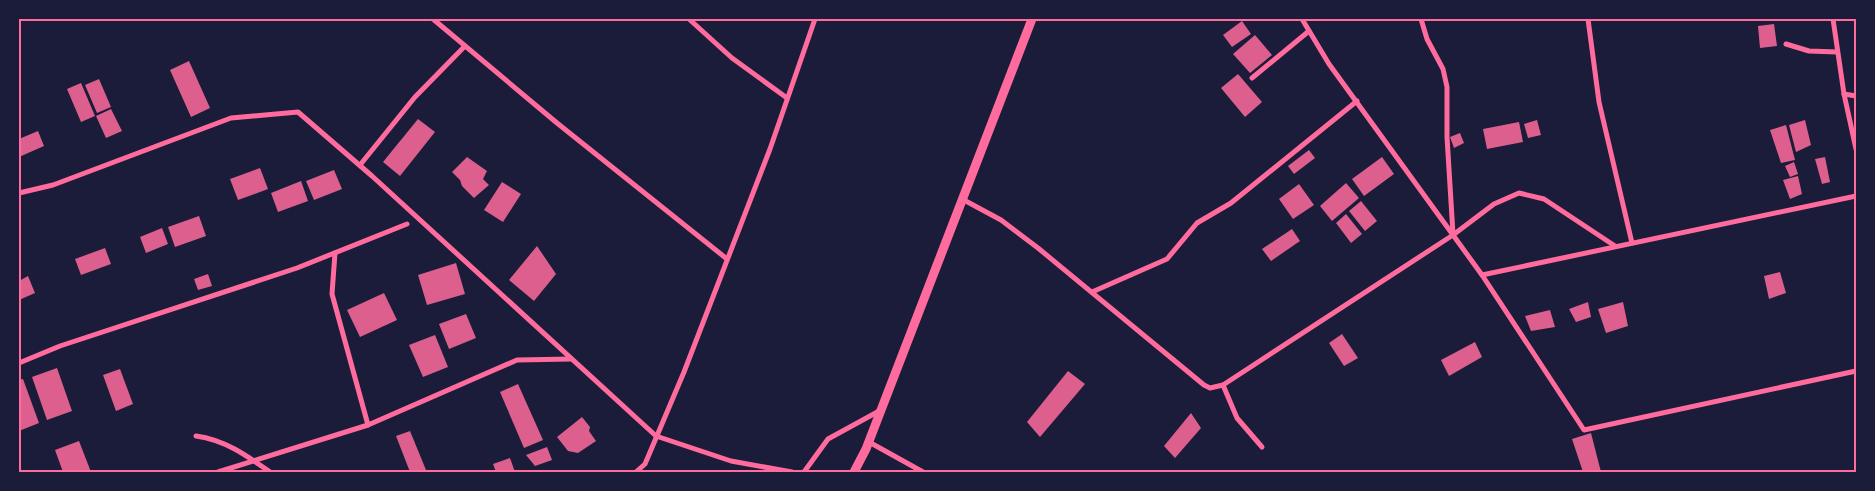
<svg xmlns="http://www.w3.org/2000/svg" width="1875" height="491" font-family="'Fira Sans Condensed',sans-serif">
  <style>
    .building { fill: #dd5f8e }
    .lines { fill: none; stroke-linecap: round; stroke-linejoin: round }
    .minor { stroke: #ff6b9d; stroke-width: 5 }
    .tertiary { stroke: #ff6b9d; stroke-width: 9 }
    .neatline { fill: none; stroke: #ff6b9d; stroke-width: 2 }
  </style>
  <rect width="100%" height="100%" fill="#1b1b3a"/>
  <!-- building -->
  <g class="building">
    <polygon points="1242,21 1251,34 1232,47 1223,35"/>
    <polygon points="1774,24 1777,46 1760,48 1758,26"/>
    <polygon points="1255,35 1272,55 1250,73 1233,54"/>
    <polygon points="189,61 210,108 191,117 170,70"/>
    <polygon points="1238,74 1262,102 1245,117 1221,88"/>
    <polygon points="99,79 111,107 97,113 85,85"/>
    <polygon points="81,83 95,116 81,122 67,89"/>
    <polygon points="111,109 122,131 106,138 96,116"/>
    <polygon points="418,119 435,132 400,176 383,162"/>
    <polygon points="1537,120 1541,135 1528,138 1524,124"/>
    <polygon points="1805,120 1811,145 1796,152 1789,125"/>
    <polygon points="1519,122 1523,142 1487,149 1483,129"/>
    <polygon points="1786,125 1795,160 1781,163 1770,130"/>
    <polygon points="38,131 44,146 19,157 19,139"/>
    <polygon points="1460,133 1464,143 1454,148 1450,137"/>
    <polygon points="1309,150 1315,158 1294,174 1288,166"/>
    <polygon points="467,157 487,171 483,179 489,185 474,198 462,186 460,180 452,172"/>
    <polygon points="1382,157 1394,174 1364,196 1352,179"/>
    <polygon points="1825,157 1830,182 1822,184 1815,159"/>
    <polygon points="1794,162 1798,174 1790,177 1785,166"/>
    <polygon points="260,168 268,189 238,200 230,179"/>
    <polygon points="334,170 342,189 314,200 306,181"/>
    <polygon points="1798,176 1802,194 1790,199 1783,180"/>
    <polygon points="301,181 308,201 278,212 271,193"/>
    <polygon points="502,182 521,194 503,222 484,210"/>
    <polygon points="1346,183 1359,198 1332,221 1320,206"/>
    <polygon points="1299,184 1314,205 1293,219 1279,199"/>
    <polygon points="1361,201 1377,221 1365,231 1349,211"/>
    <polygon points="1346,214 1362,234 1351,243 1336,223"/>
    <polygon points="199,216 206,236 175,247 168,227"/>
    <polygon points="162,228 168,244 146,253 140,237"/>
    <polygon points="1292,229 1300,241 1271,261 1262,249"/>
    <polygon points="537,246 556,274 534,301 509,280"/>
    <polygon points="105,248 111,264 81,275 75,259"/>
    <polygon points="456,263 465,294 427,305 418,275"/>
    <polygon points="1780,272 1786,293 1769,299 1764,276"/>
    <polygon points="208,274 212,286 198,290 194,279"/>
    <polygon points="28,276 35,293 19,300 19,281"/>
    <polygon points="384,293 397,320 360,337 347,310"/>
    <polygon points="1588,302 1591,317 1576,322 1569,309"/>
    <polygon points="1623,302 1628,326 1606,333 1598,309"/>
    <polygon points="1550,310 1555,327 1531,331 1525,316"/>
    <polygon points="466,314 476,338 449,349 439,324"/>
    <polygon points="1342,334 1358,358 1344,366 1329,343"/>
    <polygon points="435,335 448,367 423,377 409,345"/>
    <polygon points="1475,342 1482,357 1449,376 1441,360"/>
    <polygon points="57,368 72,411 47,420 32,377"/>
    <polygon points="120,369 133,404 116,411 103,375"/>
    <polygon points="1068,371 1085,384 1040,437 1027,422"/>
    <polygon points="23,379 39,423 19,431 19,380"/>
    <polygon points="518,384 543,440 524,448 500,392"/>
    <polygon points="1191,413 1201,428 1175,458 1164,446"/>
    <polygon points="582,417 590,427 589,431 596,441 578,453 568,451 557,437"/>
    <polygon points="410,431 426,470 421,472 410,472 396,436"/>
    <polygon points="1591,433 1601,472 1583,472 1572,439"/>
    <polygon points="79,441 91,472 63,472 55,450"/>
    <polygon points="547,447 552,460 535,466 526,455"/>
    <polygon points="510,458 515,472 496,472 493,464"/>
  </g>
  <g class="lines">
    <!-- minor -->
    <g class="minor">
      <polyline points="433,19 557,123 727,259"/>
      <polyline points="689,19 732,58 787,98"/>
      <polyline points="1302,19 1329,64 1482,275 1584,430 1856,371"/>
      <polyline points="1421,19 1427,39 1443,69 1447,87 1447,137 1453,234"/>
      <polyline points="1588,19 1599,102 1632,243"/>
      <polyline points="1833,19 1844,94 1856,149"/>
      <polyline points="1786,44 1809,51 1837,52"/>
      <polyline points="1252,78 1309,31"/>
      <polyline points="1844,94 1856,96"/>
      <polyline points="360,165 415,97 465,46"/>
      <polyline points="19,193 53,185 231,118 298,112 372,176 656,436 731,461 792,472"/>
      <polyline points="962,199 1001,220 1038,248 1204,385 1210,388 1223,385 1453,235 1494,204 1519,193 1544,199 1615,246"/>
      <polyline points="335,253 332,294 368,425"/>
      <polyline points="1482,275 1856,196"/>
      <polyline points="1092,292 1167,259 1197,223 1231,203 1357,101"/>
      <polyline points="19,363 60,346 297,268 407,224"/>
      <polyline points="1223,385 1237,418 1262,447"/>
      <path d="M196,436c29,4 50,19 74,36"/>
      <polyline points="869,442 923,472"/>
      <polyline points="218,472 368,425 517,360 571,359"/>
      <polyline points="636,472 645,464 684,372 770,149 815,19"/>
      <polyline points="804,472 828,439 881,410"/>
    </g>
    <!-- tertiary -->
    <polyline class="tertiary" points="854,472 866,449 1032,19"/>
  </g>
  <!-- border -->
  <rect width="1875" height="491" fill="none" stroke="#1b1b3a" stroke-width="40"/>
  <rect x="20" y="20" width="1835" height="451" class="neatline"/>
</svg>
